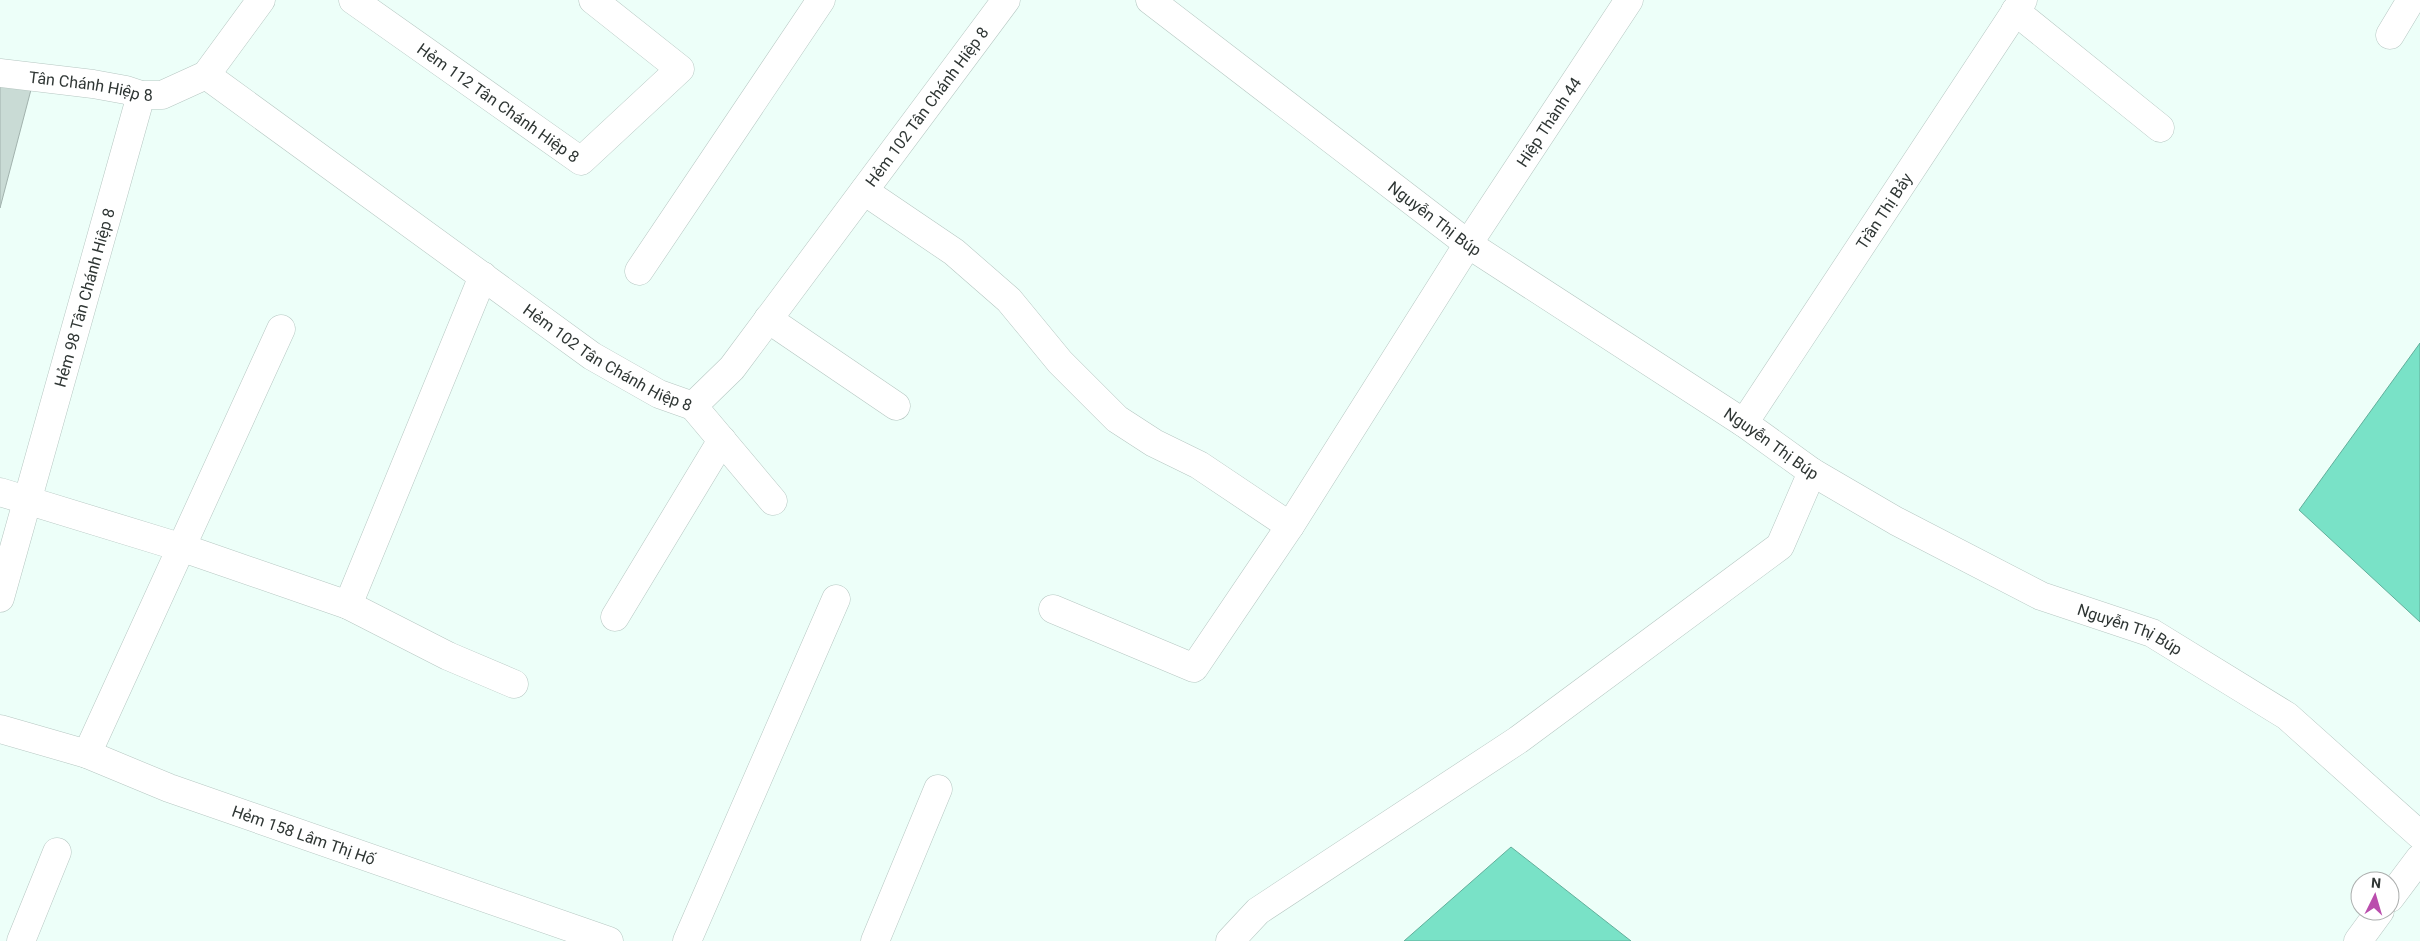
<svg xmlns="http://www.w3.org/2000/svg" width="2420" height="941" font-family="Roboto,sans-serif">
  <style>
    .water { fill: #79e2c7; stroke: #63ae9b }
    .building { fill: #c9dbd5; stroke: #a1b2ad }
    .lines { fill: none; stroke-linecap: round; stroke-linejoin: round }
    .minor-casing { stroke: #b6c7c2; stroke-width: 29 }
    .minor { stroke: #fff; stroke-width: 28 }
    .labels { text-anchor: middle; stroke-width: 4; stroke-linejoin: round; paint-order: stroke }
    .street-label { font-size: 16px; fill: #2f3634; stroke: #fff }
  </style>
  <rect width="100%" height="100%" fill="#edfff9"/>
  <!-- water -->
  <g class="water">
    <polygon points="2420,343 2420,622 2299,510"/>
    <polygon points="1511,847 1631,941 1404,941"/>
  </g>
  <!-- building -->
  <polygon class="building" points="0,76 33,82 0,208"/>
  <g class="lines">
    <defs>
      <g id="minor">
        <path id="s1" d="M353,0l228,161 99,-92 -87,-69"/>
        <path id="s2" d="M1150,0l318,244 276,179 68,49 84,49 145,75 111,37 135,83 133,119"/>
        <polyline points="2015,11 2160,128"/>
        <polyline points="2390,35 2411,0"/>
        <path id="s3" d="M0,73l93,11 33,6 15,5h21l44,-20 55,-75"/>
        <path id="s4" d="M206,75l386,281 67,38 34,12 39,-38 274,-368"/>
        <polyline points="864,191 954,252 1009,300 1060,362 1117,419 1154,443 1199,465 1290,526"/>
        <polyline points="639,271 821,0"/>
        <polyline points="768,319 896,406"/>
        <polyline points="693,406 773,501"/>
        <path id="s5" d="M1744,423l279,-423"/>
        <polyline points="0,492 183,548 348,605 448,656 514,684"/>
        <path id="s6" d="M0,598l141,-503"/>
        <polyline points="348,605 483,276"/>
        <path id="s7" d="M1053,609l141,59 96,-142 178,-282 161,-244"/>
        <polyline points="615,617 722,440"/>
        <path id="s8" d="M0,729l87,25 82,34 440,153"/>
        <polyline points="87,754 281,329"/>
        <polyline points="2390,898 2420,858"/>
        <polyline points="21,941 57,852"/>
        <polyline points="687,941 836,599"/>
        <polyline points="875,941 938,789"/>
        <polyline points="1230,941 1258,911 1518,740 1780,546 1812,472"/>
        <polyline points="2358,941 2380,911"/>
      </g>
    </defs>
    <!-- minor casing -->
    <use href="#minor" class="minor-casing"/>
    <!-- minor -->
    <use href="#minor" class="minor"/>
  </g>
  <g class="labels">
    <!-- street labels -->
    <g class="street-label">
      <text dy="6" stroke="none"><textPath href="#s3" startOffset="92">Tân Chánh Hiệp 8</textPath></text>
      <text dy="6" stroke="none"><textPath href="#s1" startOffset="178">Hẻm 112 Tân Chánh Hiệp 8</textPath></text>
      <text dy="6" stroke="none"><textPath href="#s4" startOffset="971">Hẻm 102 Tân Chánh Hiệp 8</textPath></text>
      <text dy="6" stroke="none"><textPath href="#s7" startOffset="804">Hiệp Thành 44</textPath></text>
      <text dy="6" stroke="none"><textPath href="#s5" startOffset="254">Trần Thị Bảy</textPath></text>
      <text dy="6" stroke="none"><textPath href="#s2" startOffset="359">Nguyễn Thị Búp</textPath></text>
      <text dy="6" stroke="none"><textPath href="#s6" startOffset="312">Hẻm 98 Tân Chánh Hiệp 8</textPath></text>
      <text dy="6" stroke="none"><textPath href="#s4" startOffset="492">Hẻm 102 Tân Chánh Hiệp 8</textPath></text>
      <text dy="6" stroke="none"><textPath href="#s2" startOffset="764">Nguyễn Thị Búp</textPath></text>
      <text dy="6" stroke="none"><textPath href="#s2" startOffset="1169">Nguyễn Thị Búp</textPath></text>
      <text dy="6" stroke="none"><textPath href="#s8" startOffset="322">Hẻm 158 Lâm Thị Hố</textPath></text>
    </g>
  </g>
  <!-- north arrow -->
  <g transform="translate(2375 896) rotate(5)"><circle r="24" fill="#ffffff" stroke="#acafae"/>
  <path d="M0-4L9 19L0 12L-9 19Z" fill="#ba4dad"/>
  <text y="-8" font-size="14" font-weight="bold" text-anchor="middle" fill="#2f3634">N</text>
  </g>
</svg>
